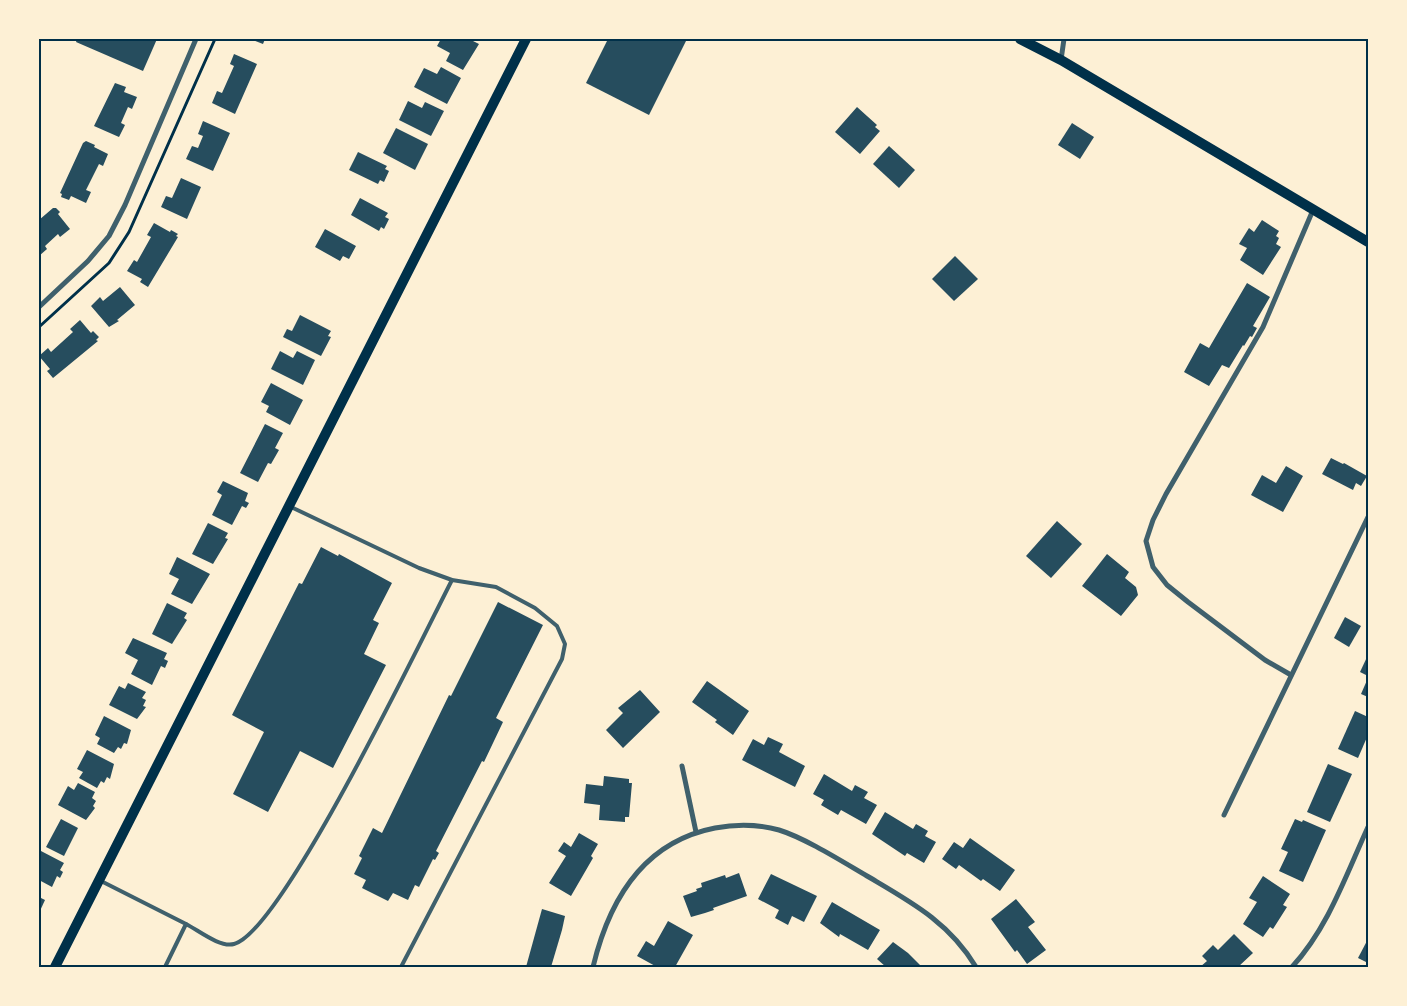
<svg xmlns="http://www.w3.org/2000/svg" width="1407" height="1006" font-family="Roboto,sans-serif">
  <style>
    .building { fill: #264d5e }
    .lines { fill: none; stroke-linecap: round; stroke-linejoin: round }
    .path { stroke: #003049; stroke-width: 3 }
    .service { stroke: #3f606c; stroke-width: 4 }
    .minor { stroke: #3f606c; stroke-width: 5 }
    .secondary { stroke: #003049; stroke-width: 10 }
    .neatline { fill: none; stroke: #003049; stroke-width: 2 }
  </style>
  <rect width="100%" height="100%" fill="#fdf0d5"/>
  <!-- building -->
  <g class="building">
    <polygon points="77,39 157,39 143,71 76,42"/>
    <polygon points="250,39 265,39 263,44"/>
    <polygon points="441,39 469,39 479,44 463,70 446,61 450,53 437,46"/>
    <polygon points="608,39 687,39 649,115 586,83"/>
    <polygon points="234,54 257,64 235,114 212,103 217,91 222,93 234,66 230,64"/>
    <polygon points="441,67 461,78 447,104 414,87 424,68 437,74"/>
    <polygon points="115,83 126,87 124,92 137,97 132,109 128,107 121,123 125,125 119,137 94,126"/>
    <polygon points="408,101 422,108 425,102 444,111 431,136 399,120"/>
    <polygon points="857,107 877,125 875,127 880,131 860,154 835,132"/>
    <polygon points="203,121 230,133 213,171 186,159 192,146 198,148 203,136 198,134"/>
    <polygon points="1072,123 1094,137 1080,159 1058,145"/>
    <polygon points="396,128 428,144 415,170 383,153"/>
    <polygon points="86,141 95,145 94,147 108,154 103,166 99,164 86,190 91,192 86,203 71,196 69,200 61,197 62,194 60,193 83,143"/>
    <polygon points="889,146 915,170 899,188 873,164"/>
    <polygon points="358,152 387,166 385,169 389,171 384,182 380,180 378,184 349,170"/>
    <polygon points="181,178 201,187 187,219 161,207 166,196 172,198"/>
    <polygon points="360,198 388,213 385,217 389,219 384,229 381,227 379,231 351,215"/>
    <polygon points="53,208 56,208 60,212 58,214 70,229 60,237 58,234 45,246 47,249 39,256 39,220"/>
    <polygon points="1262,220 1279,231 1276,236 1279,238 1276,244 1281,247 1263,275 1240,260 1247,248 1239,244 1249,228 1254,232"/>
    <polygon points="154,223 170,232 171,230 178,234 176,236 178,237 148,287 140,282 142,279 127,271 134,260 137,262 151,237 147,235"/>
    <polygon points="325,229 356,246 349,259 343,256 340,261 315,247"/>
    <polygon points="955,256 978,279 954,301 932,279"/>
    <polygon points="1247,283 1270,297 1253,326 1257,328 1252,337 1250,336 1244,346 1243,345 1229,368 1222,365 1209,386 1184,372 1200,343 1209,348"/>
    <polygon points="120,287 135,305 117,320 119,321 109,327 91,306 100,297 103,301"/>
    <polygon points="300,315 331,331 328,336 331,337 321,356 283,337 287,329 292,331"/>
    <polygon points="80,320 91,333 93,331 99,337 96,340 98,341 53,378 47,371 50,369 39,356 48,348 51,352 73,332 70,329"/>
    <polygon points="280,351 293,358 297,351 315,360 303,385 271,369"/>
    <polygon points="271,383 303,400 290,425 266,412 269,406 261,402"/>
    <polygon points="265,424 283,433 275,448 279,450 271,464 268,463 258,482 240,473"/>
    <polygon points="1331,458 1343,464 1344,463 1367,476 1361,486 1356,483 1353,490 1322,474"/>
    <polygon points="1286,466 1303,476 1283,512 1251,495 1262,475 1276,483"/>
    <polygon points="223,481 248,493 245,501 249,503 246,508 242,506 232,525 212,515 222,495 217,492"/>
    <polygon points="1057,521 1082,544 1051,578 1026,556"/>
    <polygon points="208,523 228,533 225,538 228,539 213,564 192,554"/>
    <polygon points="321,547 338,556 339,554 392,583 373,620 379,623 364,654 386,665 333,768 300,751 268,812 233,794 264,732 232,715 299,583 302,584"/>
    <polygon points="1107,554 1129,572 1125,578 1136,587 1138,595 1121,616 1082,586"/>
    <polygon points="177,557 210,574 192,604 171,594 179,579 169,574"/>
    <polygon points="498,602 543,625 496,718 503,722 484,762 482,761 436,851 439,853 435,860 433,859 419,887 415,885 408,900 393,893 388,901 362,888 366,880 354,874 362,858 359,856 373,828 382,833 449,695 451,696"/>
    <polygon points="167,603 187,613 184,618 187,620 172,644 152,634"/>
    <polygon points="1345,617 1361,626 1349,647 1334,638"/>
    <polygon points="133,638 167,653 164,659 168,661 165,668 161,666 152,685 131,674 138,660 125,653"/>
    <polygon points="1368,655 1368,676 1360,672"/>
    <polygon points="1368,678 1368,697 1361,694"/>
    <polygon points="707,681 749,711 733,735 715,722 717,720 692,702"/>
    <polygon points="128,683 146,692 142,698 146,700 143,706 146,707 137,719 109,705 119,686 125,689"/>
    <polygon points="640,690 660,712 623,748 606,730 623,713 618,708"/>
    <polygon points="1355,711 1368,717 1368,735 1358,758 1338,749"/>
    <polygon points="104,716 131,730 127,744 124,743 121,749 118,747 114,753 97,744 100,738 95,735"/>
    <polygon points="768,737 783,744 779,752 805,766 795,787 742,760 753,739 764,745"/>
    <polygon points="87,750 114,764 110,779 107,777 104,783 101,781 97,788 79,778 83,772 77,769"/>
    <polygon points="1328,764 1352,774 1330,822 1307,812"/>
    <polygon points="824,774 852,791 855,785 868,792 864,798 877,805 866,824 841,810 838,815 821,805 824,800 813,794"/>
    <polygon points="604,776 629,779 629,783 632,783 629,817 625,817 625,822 599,820 600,805 584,803 586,784 603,786"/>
    <polygon points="78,783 95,792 92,798 96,801 93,806 95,808 86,820 58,805 68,786 74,790"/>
    <polygon points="885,812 913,829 916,824 928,831 925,836 936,842 924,863 907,853 905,856 872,834"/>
    <polygon points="61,819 78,828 64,856 46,847"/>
    <polygon points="1295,819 1302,822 1303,820 1326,830 1303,882 1279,871 1288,852 1281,849"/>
    <polygon points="579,833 598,844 591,856 593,858 571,896 549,883 566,856 558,851 564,842 571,847"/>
    <polygon points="970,838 1015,870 1000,891 983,879 981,881 959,865 956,869 942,859 954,842 963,848"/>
    <polygon points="41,851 64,863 60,870 63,872 60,878 57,876 52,887 39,880"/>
    <polygon points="739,873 747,896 713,908 714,910 705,913 691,917 683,896 697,891 696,889 702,887 701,883 725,875 726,878"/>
    <polygon points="771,874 817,896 804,922 792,916 788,925 775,918 779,910 758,899"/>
    <polygon points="1263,876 1290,894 1283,905 1287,907 1273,929 1270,927 1263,937 1243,924 1257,902 1249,898"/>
    <polygon points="39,897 45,900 39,913"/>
    <polygon points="1016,899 1035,922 1028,927 1046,950 1027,964 1017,950 1015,952 991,919"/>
    <polygon points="832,902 880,930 868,950 840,934 839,937 820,923"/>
    <polygon points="542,909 565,916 562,930 551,967 526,967"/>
    <polygon points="668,921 693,935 675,967 657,967 637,956 646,941 654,946"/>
    <polygon points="1234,934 1253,953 1238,967 1200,967 1207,961 1202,956 1213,945 1218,950"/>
    <polygon points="1368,939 1368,963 1358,958"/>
    <polygon points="893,942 908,953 922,967 886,967 877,959"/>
  </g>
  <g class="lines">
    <!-- path -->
    <polyline class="path" points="39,327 109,263 129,232 215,39"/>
    <!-- service -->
    <g class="service">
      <polyline points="291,507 419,568 452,580 496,587 535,608 557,626 565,644 562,659 401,967"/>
      <polyline points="99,880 186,924 165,967"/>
      <path d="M186,924c12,6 34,24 48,20 48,-12 189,-308 218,-364"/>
    </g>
    <!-- minor -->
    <g class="minor">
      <polyline points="1061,60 1064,39"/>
      <polyline points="39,307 88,261 109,236 125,205 196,39"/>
      <polyline points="1291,675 1265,660 1188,602 1167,585 1153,567 1146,541 1153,520 1166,494 1263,327 1313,210"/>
      <polyline points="682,766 696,832"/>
      <polyline points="1224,815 1368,517"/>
      <path d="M593,967c16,-67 50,-125 122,-139 22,-4 42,-4 64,2 26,8 64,32 88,46 44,26 82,46 109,91"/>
      <path d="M1292,967c36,-39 54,-92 76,-140"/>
    </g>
    <!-- secondary -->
    <g class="secondary">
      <polyline points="1020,39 1061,60 1368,242"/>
      <polyline points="55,967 526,39"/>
    </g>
  </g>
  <!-- border -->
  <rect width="1407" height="1006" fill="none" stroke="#fdf0d5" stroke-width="80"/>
  <rect x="40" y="40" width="1327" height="926" class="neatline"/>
</svg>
